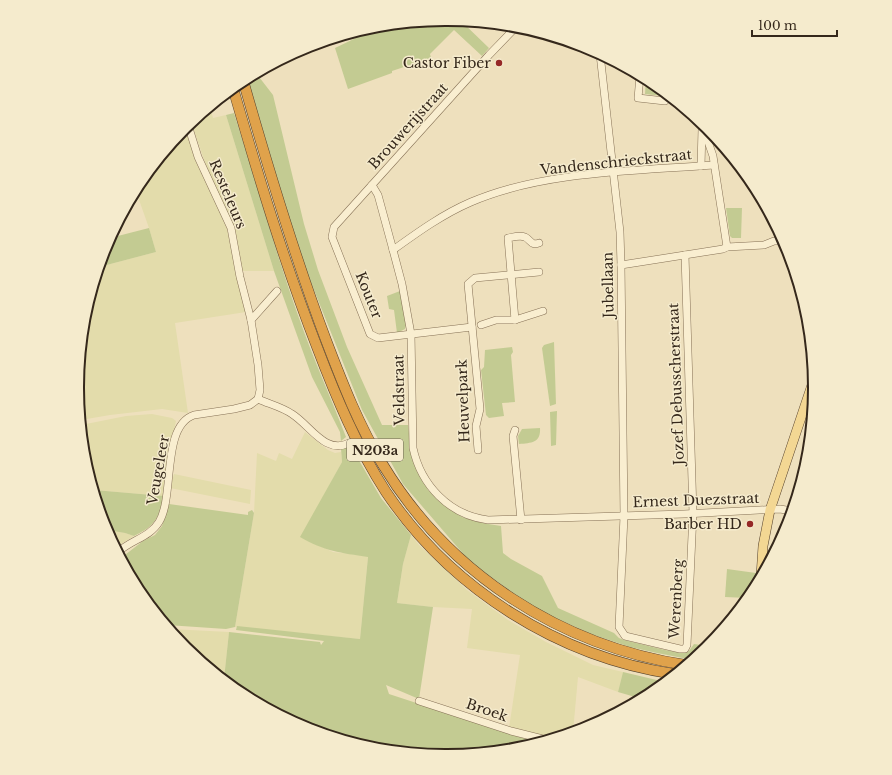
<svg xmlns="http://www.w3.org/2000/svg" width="892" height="775" font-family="'Libre Baskerville',serif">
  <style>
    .farmland { fill: #e3dcab }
    .green { fill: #c3cb92 }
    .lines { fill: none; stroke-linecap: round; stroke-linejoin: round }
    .stream { stroke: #698c84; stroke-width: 1.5 }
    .minor-casing { stroke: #867156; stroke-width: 8 }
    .major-casing { stroke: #533f2b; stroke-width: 10 }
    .highway-casing { stroke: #533f2b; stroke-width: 11 }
    .minor { stroke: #f9eed0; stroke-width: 7 }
    .major { stroke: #f3d793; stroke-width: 9 }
    .highway { stroke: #e0a24b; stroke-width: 10 }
    .poi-dot { fill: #952826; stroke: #f5ebcd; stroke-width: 1.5 }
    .labels { text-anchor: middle; stroke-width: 3; stroke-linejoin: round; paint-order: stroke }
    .shield { fill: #f5ebcd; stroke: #6f6250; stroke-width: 1 }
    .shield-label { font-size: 13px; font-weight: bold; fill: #35281b }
    .poi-label { font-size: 14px; fill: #35281b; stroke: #f5ebcd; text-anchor: end }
    .street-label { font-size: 14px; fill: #35281b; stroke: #f5ebcd }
    .rim { fill: none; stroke: #35281b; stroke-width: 2 }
  </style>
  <rect width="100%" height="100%" fill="#eee0bd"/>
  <!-- farmland -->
  <g class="farmland">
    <polygon points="210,107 213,118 226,115 274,271 241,271 232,224 209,174 191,122"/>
    <polygon points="185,127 198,166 226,224 246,312 175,323 188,413 162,409 110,415 81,420 78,387 85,315 99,267 156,252 149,228 137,194 133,195 140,183"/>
    <polygon points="152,414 172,418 176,421 170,449 164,496 94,490 85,459 81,425 126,416"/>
    <polygon points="305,432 328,450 335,453 341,452 342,462 301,537 333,552 368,556 360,639 235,627 254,513 257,453 276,461 279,453 292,459"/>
    <polygon points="174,474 251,490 250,504 170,488"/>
    <polygon points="107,530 125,533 134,536 121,544 116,549"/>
    <polygon points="411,535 419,545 467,590 508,620 546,642 593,665 623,672 618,692 578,677 573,732 549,739 509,728 520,655 467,648 472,609 433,607 397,603 403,564"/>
    <polygon points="170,629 229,632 224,679 185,648"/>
  </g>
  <!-- green -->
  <g class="green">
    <polygon points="446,19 460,20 489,48 482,56 454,30 430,54 431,58 392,71 392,73 348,89 335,48 383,25"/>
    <polygon points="256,73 273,95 304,224 318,270 347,347 382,425 408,425 412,459 428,490 462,517 482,523 501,526 503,553 511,559 542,576 558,608 614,633 619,638 624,640 665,650 682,653 689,651 694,644 708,646 693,660 657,653 630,647 591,634 551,616 520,598 477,567 465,556 403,484 362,410 300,255 247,78"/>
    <polygon points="646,79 664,92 664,96 645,94"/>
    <path d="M234,113c22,68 41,138 65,205 14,40 32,80 47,119l-5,4 -1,-9 -28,-55 -38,-106 -48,-156z"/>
    <polygon points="726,208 742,208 741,238 732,238 730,236"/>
    <polygon points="149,228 156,252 99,267 106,246 110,238"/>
    <polygon points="400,291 406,324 405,329 397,333 394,310 389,309 387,296"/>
    <polygon points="554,342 556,404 550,406 542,348 544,345"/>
    <polygon points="512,347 513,352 511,355 515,402 502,403 504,416 489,418 486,415 481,370 484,367 485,350"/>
    <polygon points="557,411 556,445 551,446 550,412"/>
    <path d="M540,428c1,15 -9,15 -21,16l-1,-8 4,-7z"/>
    <path d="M350,445l31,53 30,37 -8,29 -6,39 36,4 -14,92 -33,-14 3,9 137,45 -2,8 -6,2 -72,7 -72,-7 -69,-21 -64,-34 -17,-15 5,-47 91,10 1,3 3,-4 -88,-11 1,-4 123,13 8,-82c-27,-4 -44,-6 -68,-20l42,-75 -1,-13z"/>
    <path d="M94,490l70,6c-5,22 -9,30 -30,40l-9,-3 -18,-3z"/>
    <polygon points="169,504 248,515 248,512 252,510 254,513 235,627 226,629 167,625 139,592 121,558 143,541 155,535 162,526"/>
    <polygon points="727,569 756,573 755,587 747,598 725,597"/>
    <polygon points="623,672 665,682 651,694 642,699 618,692"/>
  </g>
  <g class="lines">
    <!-- stream -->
    <path class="stream" d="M270,709c13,5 38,11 46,22"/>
    <defs>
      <g id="minor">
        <polyline points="600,54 620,232 621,265 624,516 619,627 625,636 680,649 685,649 687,645 693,513 685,255"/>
        <polyline points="640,76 638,98 665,101 666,94"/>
        <polyline points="702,124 713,156 727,247"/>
        <polyline points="701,166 702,129"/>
        <path d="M372,185l6,10 15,55 9,34 9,50 2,114c8,37 36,67 75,72l196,-6 96,-5 12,2"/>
        <path d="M393,250c25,-18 50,-36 78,-48 72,-31 165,-31 243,-37"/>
        <polyline points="621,265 723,249 727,247 764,245 774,241 783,241"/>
        <polyline points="251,320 277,291"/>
        <path d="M515,320l-7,-82c5,-1 12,-3 17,-1 6,3 6,9 14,6"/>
        <polyline points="481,325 496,320 515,320 543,311"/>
        <polyline points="472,327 378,338 370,334 332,237 334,227 489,55 517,26"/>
        <path d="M258,399c11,5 24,8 34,15 18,11 33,41 57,29"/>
        <polyline points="515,430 513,436 521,520"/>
        <polyline points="478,450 476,426 480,409 468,284 475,278 539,272"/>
        <path d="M118,552c13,-12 32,-15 41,-30 16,-26 2,-96 35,-107l40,-6 16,-4 8,-6 2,-9 -2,-25 -7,-45 -11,-43 -9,-49 -33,-71 -10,-32"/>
        <polyline points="419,701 511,731 547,740"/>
      </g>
      <polyline id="major" points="761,576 763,546 770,510 814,379"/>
      <g id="highway">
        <path d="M243,80c25,88 51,175 83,260 16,42 33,86 57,125 66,109 178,181 303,200"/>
        <path d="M233,88c25,87 51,174 84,259 19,50 40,100 69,145 65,97 173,165 288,182"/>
      </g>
    </defs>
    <!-- minor casing -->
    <use href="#minor" class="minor-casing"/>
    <!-- major casing -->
    <use href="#major" class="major-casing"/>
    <!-- highway casing -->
    <use href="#highway" class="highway-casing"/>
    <!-- minor -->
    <use href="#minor" class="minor"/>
    <!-- major -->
    <use href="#major" class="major"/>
    <!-- highway -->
    <use href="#highway" class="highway"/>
  </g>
  <!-- markers -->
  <g class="poi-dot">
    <circle cx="499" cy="63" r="4"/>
    <circle cx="750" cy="524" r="4"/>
  </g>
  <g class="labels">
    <!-- shield labels -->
    <rect class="shield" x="347" y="439" width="56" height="22" rx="3"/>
    <g class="shield-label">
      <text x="375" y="455">N203a</text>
    </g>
    <!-- poi labels -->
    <g class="poi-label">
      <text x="491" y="68">Castor Fiber</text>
      <text x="742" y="529">Barber HD</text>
    </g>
    <!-- street labels -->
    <g class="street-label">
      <text transform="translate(408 126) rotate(-48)" y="5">Brouwerijstraat</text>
      <text transform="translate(616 162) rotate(-6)" y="5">Vandenschrieckstraat</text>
      <text transform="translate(228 194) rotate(67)" y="5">Resteleurs</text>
      <text transform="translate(608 285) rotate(-91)" y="5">Jubellaan</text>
      <text transform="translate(369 295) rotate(68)" y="5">Kouter</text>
      <text transform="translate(676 384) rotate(-92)" y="5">Jozef Debusscherstraat</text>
      <text transform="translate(399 390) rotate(-91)" y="5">Veldstraat</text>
      <text transform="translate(463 401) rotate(-92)" y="5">Heuvelpark</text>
      <text transform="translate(158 470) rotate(-80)" y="5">Veugeleer</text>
      <text transform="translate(696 500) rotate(-2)" y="5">Ernest Duezstraat</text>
      <text transform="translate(676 599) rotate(-87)" y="5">Werenberg</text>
      <text transform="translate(487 710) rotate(19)" y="5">Broek</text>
    </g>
  </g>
  <!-- crop -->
  <path d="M0 0H892V775H0ZM445 26H447A361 361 0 0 1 808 387V388A361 361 0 0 1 447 749H445A361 361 0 0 1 84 388V387A361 361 0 0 1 445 26Z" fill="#f5ebcd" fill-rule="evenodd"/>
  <path class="rim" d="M445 26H447A361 361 0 0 1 808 387V388A361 361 0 0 1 447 749H445A361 361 0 0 1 84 388V387A361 361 0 0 1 445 26Z"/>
  <!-- scale -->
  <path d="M752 30v6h85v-6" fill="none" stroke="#35281b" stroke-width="2"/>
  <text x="758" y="30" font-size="12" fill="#35281b" stroke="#f5ebcd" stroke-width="3" paint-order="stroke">100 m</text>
</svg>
